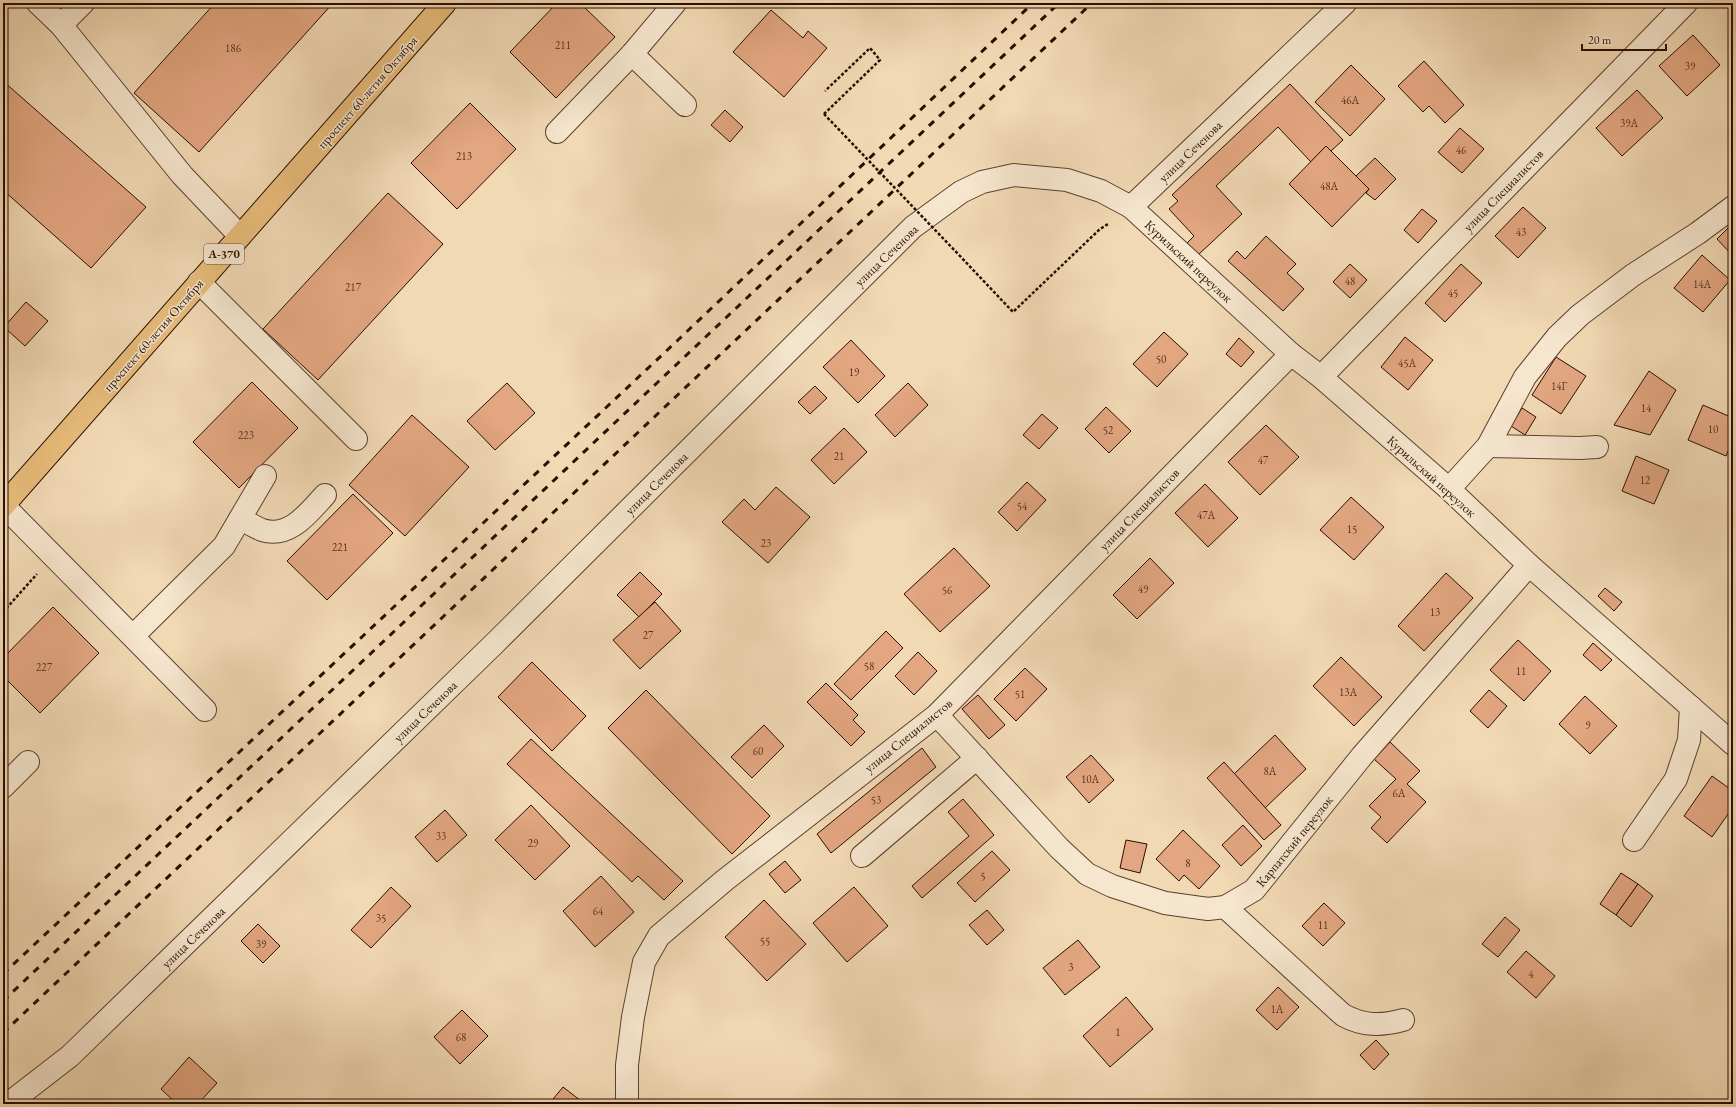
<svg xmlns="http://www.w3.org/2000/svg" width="1736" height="1107" font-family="'EB Garamond',serif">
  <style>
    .building { fill: #e2a681; stroke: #290d00 }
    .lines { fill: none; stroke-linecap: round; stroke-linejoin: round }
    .minor-casing { stroke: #5b402d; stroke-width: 24 }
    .highway-casing { stroke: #290d00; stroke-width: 24 }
    .path { stroke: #290d00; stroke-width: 2.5; stroke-dasharray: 3 2; stroke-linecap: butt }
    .minor { stroke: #f6e6ce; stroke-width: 22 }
    .highway { stroke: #e8bc7a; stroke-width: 22 }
    .rail { stroke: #290d00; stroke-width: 3; stroke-dasharray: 7 7; stroke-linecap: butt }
    .path-bridge { stroke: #290d00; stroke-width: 2.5; stroke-dasharray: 3 2; stroke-linecap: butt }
    .labels { text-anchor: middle; stroke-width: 3; stroke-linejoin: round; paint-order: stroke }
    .number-label { font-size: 11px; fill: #573320 }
    .shield { fill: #f6e6ce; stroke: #664e3e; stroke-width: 1 }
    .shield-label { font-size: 12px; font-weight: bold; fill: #290d00 }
    .street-label { font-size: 13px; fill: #290d00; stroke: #f6e6ce }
  </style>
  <rect width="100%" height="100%" fill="#f1d9b4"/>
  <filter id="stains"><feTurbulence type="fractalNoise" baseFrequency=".005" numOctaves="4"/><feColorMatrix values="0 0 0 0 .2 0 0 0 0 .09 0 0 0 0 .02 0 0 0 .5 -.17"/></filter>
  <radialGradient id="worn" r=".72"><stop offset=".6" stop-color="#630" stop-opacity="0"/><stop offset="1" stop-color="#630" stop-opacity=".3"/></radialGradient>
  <!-- building -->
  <g class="building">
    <polygon points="215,3 333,3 199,152 134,93"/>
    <polygon points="557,3 580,3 615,37 556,98 510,52"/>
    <polygon points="771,10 803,38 808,31 827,48 784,97 733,52"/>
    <polygon points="1693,35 1720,65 1687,96 1659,66"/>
    <polygon points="1424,61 1464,105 1445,123 1429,106 1423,112 1398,86"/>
    <polygon points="1351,65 1385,99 1350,136 1315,102"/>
    <polygon points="3,81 146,207 91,268 3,190"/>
    <polygon points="1290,84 1343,140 1331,151 1326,146 1311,162 1278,127 1216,186 1242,214 1198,255 1187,243 1194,236 1169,209 1178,201 1172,195"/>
    <polygon points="1637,90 1663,118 1622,156 1596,128"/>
    <polygon points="470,103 516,149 457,209 411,163"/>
    <polygon points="725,110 743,127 730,142 711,125"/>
    <polygon points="1460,128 1484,149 1462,173 1438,152"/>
    <polygon points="1326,146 1369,189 1332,227 1289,184"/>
    <polygon points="1375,158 1396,179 1375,200 1366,193 1369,189 1356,176"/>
    <polygon points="388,193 443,244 318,380 263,329"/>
    <polygon points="1523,207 1546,228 1518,258 1495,236"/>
    <polygon points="1422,209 1437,221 1418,243 1404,230"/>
    <polygon points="1732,224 1733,225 1733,256 1717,239"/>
    <polygon points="1266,236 1296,264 1287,273 1304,289 1283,311 1228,261 1237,251 1245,259"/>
    <polygon points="1702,255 1730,280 1703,312 1674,288"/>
    <polygon points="1350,264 1367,280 1350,298 1333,282"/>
    <polygon points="1461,264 1482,283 1445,322 1425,303"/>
    <polygon points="26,302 48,321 25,346 4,327"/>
    <polygon points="1164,332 1188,354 1157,387 1133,364"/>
    <polygon points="1405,337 1433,360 1408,390 1381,367"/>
    <polygon points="1239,338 1254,352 1241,367 1226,354"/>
    <polygon points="851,340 885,376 858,403 823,367"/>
    <polygon points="1556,357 1586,376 1561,414 1532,395"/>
    <polygon points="1649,371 1676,390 1650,435 1614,425"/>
    <polygon points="252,382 298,428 239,488 193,442"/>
    <polygon points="507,383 535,413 495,450 467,421"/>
    <polygon points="908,383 928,405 895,437 875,415"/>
    <polygon points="815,386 827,398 810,414 798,402"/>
    <polygon points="1703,405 1733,418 1733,440 1726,456 1688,440"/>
    <polygon points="1106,407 1131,431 1109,453 1085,429"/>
    <polygon points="1522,408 1536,417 1525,435 1511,426"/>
    <polygon points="1042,414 1058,428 1039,449 1023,435"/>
    <polygon points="412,415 469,467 405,536 349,485"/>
    <polygon points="1266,425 1299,457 1260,495 1228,462"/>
    <polygon points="844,428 867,452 834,484 811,460"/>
    <polygon points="1636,456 1669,470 1654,504 1622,491"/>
    <polygon points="1027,482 1046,500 1017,531 998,512"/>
    <polygon points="1205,484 1238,518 1208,547 1175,513"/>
    <polygon points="776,487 810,517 768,563 722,522 744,499 755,510"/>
    <polygon points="353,494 393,533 327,600 287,561"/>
    <polygon points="1351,497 1384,527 1354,560 1320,530"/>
    <polygon points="954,548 990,586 940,632 904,594"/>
    <polygon points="1150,558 1174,583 1137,619 1113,595"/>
    <polygon points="640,572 662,594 639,617 617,595"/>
    <polygon points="1446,573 1473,598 1424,651 1398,626"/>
    <polygon points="1605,588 1622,602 1614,611 1598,596"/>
    <polygon points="655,602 681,631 640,669 613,640"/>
    <polygon points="53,607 99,653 40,713 3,676 3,658"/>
    <polygon points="886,631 903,648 851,700 834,684"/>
    <polygon points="1518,640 1551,671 1524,701 1490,670"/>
    <polygon points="1593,643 1612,660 1601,671 1583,655"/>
    <polygon points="918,652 937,671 914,695 895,676"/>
    <polygon points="1341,657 1382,697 1354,726 1313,686"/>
    <polygon points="532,662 586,716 552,751 498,697"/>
    <polygon points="1025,668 1047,689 1016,721 994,699"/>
    <polygon points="826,683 858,715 853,720 865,732 851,746 807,702"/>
    <polygon points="646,690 770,816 732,854 608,728"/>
    <polygon points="1489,690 1507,706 1488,728 1470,711"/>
    <polygon points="978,695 1005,725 989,739 962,709"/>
    <polygon points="1585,696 1617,726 1590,754 1559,724"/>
    <polygon points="764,725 784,746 752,778 731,757"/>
    <polygon points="1275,735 1306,769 1265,808 1234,774"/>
    <polygon points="531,739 683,881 664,900 638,876 632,882 507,764"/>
    <polygon points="1390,742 1420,771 1407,784 1426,802 1387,843 1371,828 1381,817 1369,806 1396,779 1374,759"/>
    <polygon points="922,748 936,767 831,853 817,834"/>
    <polygon points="1091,755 1114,780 1089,803 1066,777"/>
    <polygon points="1224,762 1281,825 1264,840 1207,778"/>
    <polygon points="1712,776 1733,791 1733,807 1712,837 1684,816"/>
    <polygon points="963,799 994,835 922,898 912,886 969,836 948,812"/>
    <polygon points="531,805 570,846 535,880 495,840"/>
    <polygon points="445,810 467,835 437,862 415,837"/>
    <polygon points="1243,825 1262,846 1241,866 1222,845"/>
    <polygon points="1183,830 1220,866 1199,889 1184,875 1179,881 1156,859"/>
    <polygon points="1126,840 1147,844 1140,873 1120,868"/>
    <polygon points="992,851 1010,870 975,902 957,883"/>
    <polygon points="785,861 801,880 785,893 769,874"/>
    <polygon points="1621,873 1638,884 1616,915 1600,904"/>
    <polygon points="601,876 634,912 595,947 563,911"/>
    <polygon points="1638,884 1653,896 1631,927 1616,915"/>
    <polygon points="391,887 411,906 371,948 351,930"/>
    <polygon points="854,887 888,926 847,962 813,923"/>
    <polygon points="764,900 806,944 767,981 725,937"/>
    <polygon points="1324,903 1345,923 1323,946 1302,926"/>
    <polygon points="987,910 1004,930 987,945 969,925"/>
    <polygon points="1505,917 1520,930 1498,957 1482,944"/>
    <polygon points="258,924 280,946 263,963 241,941"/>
    <polygon points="1078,940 1100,967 1065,995 1043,968"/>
    <polygon points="1526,951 1555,976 1536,998 1507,972"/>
    <polygon points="1278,987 1299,1007 1277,1030 1256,1010"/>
    <polygon points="1126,997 1153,1029 1110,1067 1083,1036"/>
    <polygon points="462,1010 488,1036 460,1064 434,1037"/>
    <polygon points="1376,1040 1389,1054 1374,1070 1360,1055"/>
    <polygon points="189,1057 217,1083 198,1104 177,1104 161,1089"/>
    <polygon points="563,1087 585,1104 549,1104"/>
  </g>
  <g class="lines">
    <defs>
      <g id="minor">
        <polyline points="38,3 61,25 182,175 240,236"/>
        <polyline points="61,25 83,3"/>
        <polyline points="632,54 685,105"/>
        <polyline points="557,132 632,54 675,3"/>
        <polyline points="1131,207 1291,354 1321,377 1449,489 1529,565 1733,744"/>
        <polyline points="199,282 356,439"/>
        <polyline points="1321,377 1686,3"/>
        <polyline points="1488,446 1580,448 1597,447"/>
        <polyline points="1449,489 1488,446 1525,377 1557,337 1580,315 1633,275 1698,233 1733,207"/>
        <polyline points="3,505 205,710"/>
        <path d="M240,519c7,3 15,8 22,11 28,9 47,-18 63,-35"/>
        <polyline points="133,636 224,546 265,476"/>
        <polyline points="937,715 1059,848 1087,874 1112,886 1165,903 1208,909 1225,907 1254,890 1362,756 1529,565"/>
        <polyline points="3,787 28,762"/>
        <polyline points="1634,840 1676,779 1689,740 1691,707"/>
        <polyline points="862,856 977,758"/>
        <path d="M1225,907l118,108c20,11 38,11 60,5"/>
        <polyline points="8,1104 70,1056 494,644 913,227 961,192 982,182 1014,175 1067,180 1101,191 1131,207 1345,3"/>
        <polyline points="627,1104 627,1065 633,1017 644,962 659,936 725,880 937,715 1291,354"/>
      </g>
      <polyline id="highway" points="3,506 445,3"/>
    </defs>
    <!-- minor casing -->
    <use href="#minor" class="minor-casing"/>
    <!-- highway casing -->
    <use href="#highway" class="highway-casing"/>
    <!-- path -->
    <g class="path">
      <polyline points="824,114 880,60 870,48 825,91"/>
      <polyline points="959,255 1013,312 1100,229 1108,224"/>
      <polyline points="3,612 37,574"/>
    </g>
    <!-- minor -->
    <use href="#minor" class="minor"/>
    <!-- highway -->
    <use href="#highway" class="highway"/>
    <!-- rail -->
    <g class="rail">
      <polyline points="3,974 678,340 1033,3"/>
      <polyline points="3,1001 1059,3"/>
      <polyline points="3,1033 1092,3"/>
    </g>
    <!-- path-bridge -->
    <polyline class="path-bridge" points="824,114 959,255"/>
  </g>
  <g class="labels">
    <!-- number labels -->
    <g class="number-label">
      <text x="563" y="49">211</text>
      <text x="233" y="52">186</text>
      <text x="1690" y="70">39</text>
      <text x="1350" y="104">46А</text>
      <text x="1629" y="127">39А</text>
      <text x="1461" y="154">46</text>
      <text x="464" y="160">213</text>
      <text x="1329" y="190">48А</text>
      <text x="1521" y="236">43</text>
      <text x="1350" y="285">48</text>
      <text x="1702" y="288">14А</text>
      <text x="353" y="291">217</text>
      <text x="1453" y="297">45</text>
      <text x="1161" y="363">50</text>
      <text x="1407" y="367">45А</text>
      <text x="854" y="376">19</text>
      <text x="1559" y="390">14Г</text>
      <text x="1646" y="412">14</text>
      <text x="1713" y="433">10</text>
      <text x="1108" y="434">52</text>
      <text x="246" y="439">223</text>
      <text x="839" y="460">21</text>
      <text x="1263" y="464">47</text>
      <text x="1645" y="484">12</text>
      <text x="1022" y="510">54</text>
      <text x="1206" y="519">47А</text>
      <text x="1352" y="533">15</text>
      <text x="766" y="547">23</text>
      <text x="340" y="551">221</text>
      <text x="1143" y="593">49</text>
      <text x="947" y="594">56</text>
      <text x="1435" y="616">13</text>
      <text x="648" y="639">27</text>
      <text x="869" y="670">58</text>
      <text x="44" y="671">227</text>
      <text x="1521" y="675">11</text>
      <text x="1348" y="696">13А</text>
      <text x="1020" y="698">51</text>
      <text x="1588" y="729">9</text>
      <text x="758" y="755">60</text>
      <text x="1270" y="775">8А</text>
      <text x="1090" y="783">10А</text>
      <text x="1399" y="797">6А</text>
      <text x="876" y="804">53</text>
      <text x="441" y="840">33</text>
      <text x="533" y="847">29</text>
      <text x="1188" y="867">8</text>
      <text x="983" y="880">5</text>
      <text x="598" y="915">64</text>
      <text x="381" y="922">35</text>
      <text x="1323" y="929">11</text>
      <text x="765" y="945">55</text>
      <text x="261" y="948">39</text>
      <text x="1071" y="971">3</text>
      <text x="1531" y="978">4</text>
      <text x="1277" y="1013">1А</text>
      <text x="1118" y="1036">1</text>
      <text x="461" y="1041">68</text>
    </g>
    <!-- shield labels -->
    <rect class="shield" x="204" y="244" width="40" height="20" rx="3"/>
    <g class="shield-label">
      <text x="224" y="258">А-370</text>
    </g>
    <!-- street labels -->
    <g class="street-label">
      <text transform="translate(367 92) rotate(-49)" y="5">проспект 60-летия Октября</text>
      <text transform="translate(1190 151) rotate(-44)" y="5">улица Сеченова</text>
      <text transform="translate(1503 190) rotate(-46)" y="5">улица Специалистов</text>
      <text transform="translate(886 255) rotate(-44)" y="5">улица Сеченова</text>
      <text transform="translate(1189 261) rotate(43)" y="5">Курильский переулок</text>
      <text transform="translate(153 335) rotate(-49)" y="5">проспект 60-летия Октября</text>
      <text transform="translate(1432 476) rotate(42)" y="5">Курильский переулок</text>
      <text transform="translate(656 483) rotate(-45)" y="5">улица Сеченова</text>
      <text transform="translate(1139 509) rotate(-46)" y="5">улица Специалистов</text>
      <text transform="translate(425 711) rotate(-44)" y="5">улица Сеченова</text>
      <text transform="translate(908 735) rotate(-39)" y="5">улица Специалистов</text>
      <text transform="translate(1294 841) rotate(-51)" y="5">Карпатский переулок</text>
      <text transform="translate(193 937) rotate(-44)" y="5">улица Сеченова</text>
    </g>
  </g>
  <!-- margin -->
  <rect width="1736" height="1107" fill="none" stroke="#f1d9b4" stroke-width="16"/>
  <rect x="4" y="4" width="1728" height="1099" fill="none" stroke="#290d00" stroke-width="2"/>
  <rect x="8" y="8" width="1720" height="1091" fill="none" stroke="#290d00"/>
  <!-- scale -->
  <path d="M1582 44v6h84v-6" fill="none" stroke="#290d00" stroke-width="2"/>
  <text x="1588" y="44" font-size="12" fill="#290d00" stroke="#f6e6ce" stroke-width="3" paint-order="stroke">20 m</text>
  <rect width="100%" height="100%" filter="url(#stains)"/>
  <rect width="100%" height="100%" fill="url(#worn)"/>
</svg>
